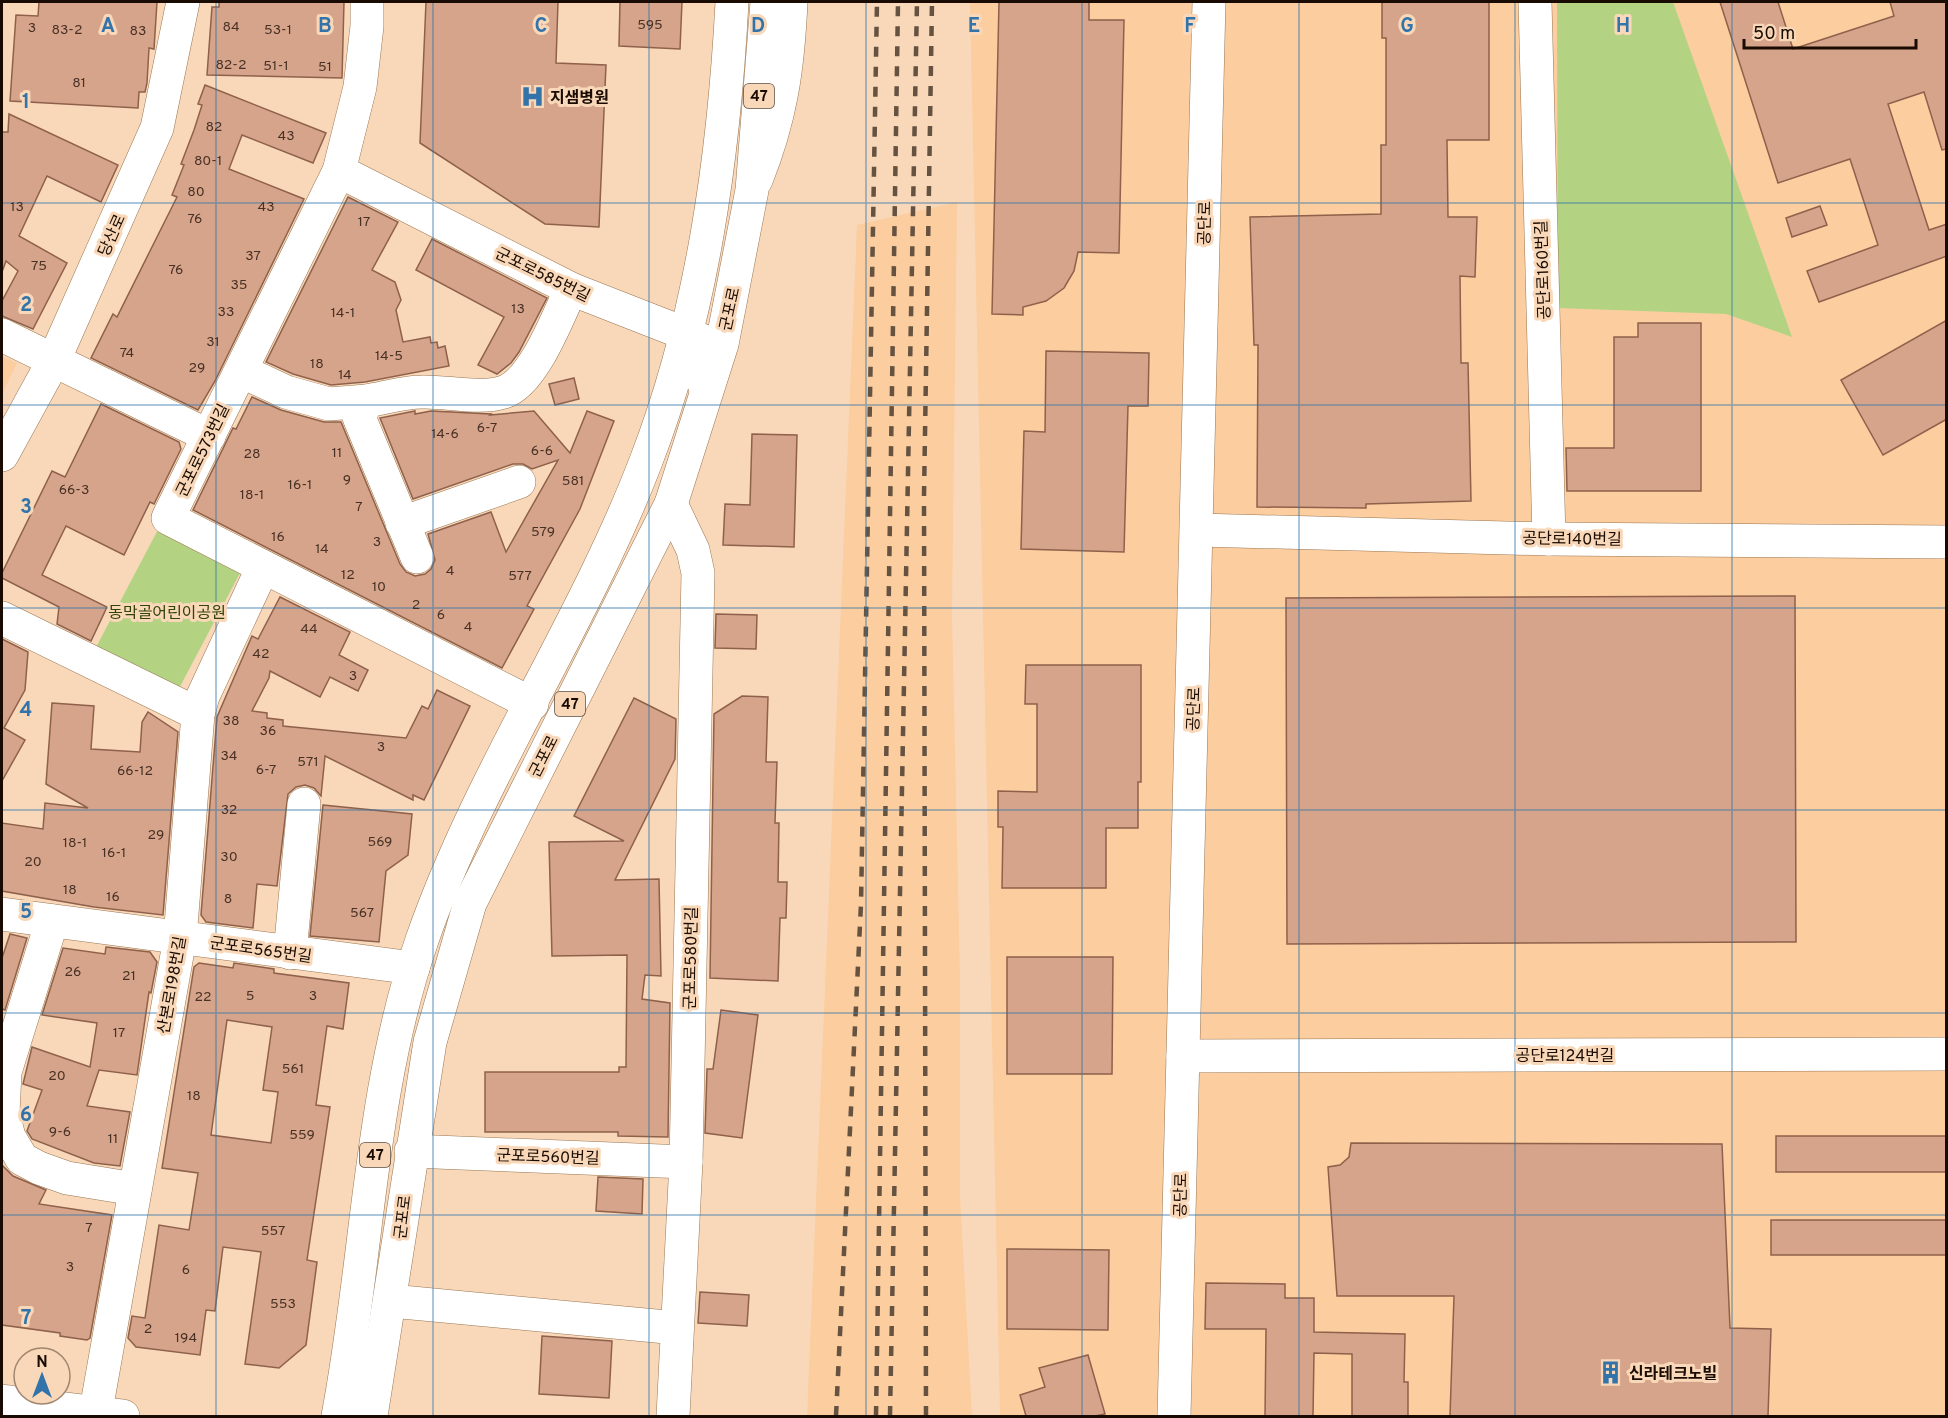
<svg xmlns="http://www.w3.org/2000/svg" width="1948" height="1418" font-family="Overpass,'Noto Sans KR',sans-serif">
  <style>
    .built { fill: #fbcd9f }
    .green { fill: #b3d382 }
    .building { fill: #d6a38b; stroke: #8f614b; stroke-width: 1.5; fill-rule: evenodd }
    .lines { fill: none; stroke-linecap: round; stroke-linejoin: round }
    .minor-casing { stroke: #9a7651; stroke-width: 34 }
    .major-casing { stroke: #9a7651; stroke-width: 34 }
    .minor { stroke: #fff; stroke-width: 33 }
    .major { stroke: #fff; stroke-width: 33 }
    .rail { stroke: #665240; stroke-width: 4.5; stroke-dasharray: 10 10; stroke-linecap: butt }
    .grid { fill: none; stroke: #3274aa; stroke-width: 1.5; stroke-opacity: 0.55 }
    .labels { text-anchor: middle; stroke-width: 6; stroke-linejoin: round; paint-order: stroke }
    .number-label { font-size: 14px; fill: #483124 }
    .shield { fill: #f9d8b9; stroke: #5c4838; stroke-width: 1.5 }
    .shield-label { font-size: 15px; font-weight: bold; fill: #190b01 }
    .poi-label { font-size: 16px; font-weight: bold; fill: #190b01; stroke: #f9d8b9; text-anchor: start }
    .street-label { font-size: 16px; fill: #190b01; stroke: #f9d8b9 }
    .park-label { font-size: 16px; fill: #314406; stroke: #f9d8b9 }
    .grid-label { font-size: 20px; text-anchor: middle; font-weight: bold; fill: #3274aa; stroke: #f9d8b9; stroke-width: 6; stroke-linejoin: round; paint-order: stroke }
  </style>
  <rect width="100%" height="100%" fill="#f9d8b9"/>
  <!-- built -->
  <g class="built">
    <polygon points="970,2 1946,2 1946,1416 1000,1416"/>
    <polygon points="957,202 952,614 960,977 960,1196 972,1416 807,1416 857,225"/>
    <polygon points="2,356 17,363 2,394"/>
  </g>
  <!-- green -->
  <g class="green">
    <polygon points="1557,2 1673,2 1792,337 1726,314 1558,308"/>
    <polygon points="161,524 240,573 175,696 93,653"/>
  </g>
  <!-- building -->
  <g class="building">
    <polygon points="39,2 157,2 154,49 149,48 147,83 145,92 139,92 138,108 10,101 16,15 38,16"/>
    <polygon points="219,2 344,2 342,78 207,75 212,7 219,7"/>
    <polygon points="426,2 558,2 556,63 606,65 599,227 545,224 420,143"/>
    <polygon points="620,2 682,2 680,49 619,46"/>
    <polygon points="999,2 1089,2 1089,20 1124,20 1119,253 1078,252 1074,271 1064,288 1046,301 1023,307 1023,315 992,314"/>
    <polygon points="1382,2 1489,2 1489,140 1447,140 1448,217 1477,217 1475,277 1460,276 1461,363 1468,363 1471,501 1366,504 1366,508 1257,507 1258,345 1254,345 1250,217 1381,214 1381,145 1386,145 1386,38 1382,38"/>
    <polygon points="1720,2 1778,2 1793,49 1894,16 1890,2 1947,2 1947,149 1942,150 1924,92 1888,104 1929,230 1947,224 1947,256 1819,302 1807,271 1878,245 1850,159 1778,183"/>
    <polygon points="205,85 326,133 313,163 242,135 229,169 304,199 215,381 198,410 91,358 113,314 117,317 177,197 172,195 184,165 181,164 194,130 202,105 198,104"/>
    <polygon points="9,114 118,165 101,202 47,176 19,236 67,263 33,329 2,316 2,301 18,271 6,261 2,272 2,132 8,132"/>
    <polygon points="348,197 398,222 372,270 395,282 401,300 396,310 403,342 430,337 431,343 437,342 438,348 445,346 449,366 365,382 331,385 293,374 266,362"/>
    <polygon points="1820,206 1827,225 1792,237 1786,218"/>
    <polygon points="432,239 547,298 519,352 511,363 497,374 478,365 504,317 416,270"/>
    <polygon points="1947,320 1947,419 1883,455 1841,380"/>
    <polygon points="1638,323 1701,323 1701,491 1567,491 1566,448 1614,448 1614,337 1638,337"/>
    <polygon points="1046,351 1149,353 1148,406 1128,406 1124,552 1021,549 1024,431 1045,432"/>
    <polygon points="574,378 579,399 555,405 549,384"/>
    <polygon points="252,397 281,410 324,422 341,422 400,564 406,572 415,576 425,574 431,569 435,560 428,534 491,512 506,552 558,460 532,469 523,464 513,464 413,499 380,418 415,411 415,414 431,411 491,414 490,415 534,411 570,453 587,411 614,421 580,509 527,606 534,609 502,668 193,510 233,428 236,429"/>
    <polygon points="101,404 179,442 181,449 154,504 150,502 124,555 66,526 42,575 107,607 91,641 57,624 59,607 2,578 2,573 52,471 65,477"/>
    <polygon points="752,434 797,435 794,547 723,545 725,504 750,505"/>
    <polygon points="1795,596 1796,942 1287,944 1286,598"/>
    <polygon points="280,597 350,632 339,655 368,670 358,691 330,677 320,697 270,671 269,678 252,711 267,713 267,718 283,720 283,726 406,738 422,706 428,709 437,690 470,706 424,800 413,795 413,800 325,756 321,796 314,788 305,785 296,787 288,794 277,886 257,884 253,928 206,922 201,915 217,717 252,636 258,639"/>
    <polygon points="716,614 757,615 756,649 715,648"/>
    <polygon points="2,639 28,652 25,690 4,728 25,740 2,781"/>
    <polygon points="1026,665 1141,665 1141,782 1138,782 1138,828 1106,828 1106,888 1002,888 1003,827 998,827 998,791 1037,792 1037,704 1025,704"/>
    <polygon points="742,696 768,697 766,762 777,762 775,823 779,823 778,882 787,882 786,918 780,918 778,981 710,978 714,714"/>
    <polygon points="634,698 676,719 675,759 615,880 659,879 661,976 645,975 642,999 670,1003 668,1137 618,1136 618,1132 485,1132 485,1072 619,1072 619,1067 626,1067 627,955 552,956 549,842 624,841 574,816"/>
    <polygon points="52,703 94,706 91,749 140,752 142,722 148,712 178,732 163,915 94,907 2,891 2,823 43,829 45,803 88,808 46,784"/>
    <polygon points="323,805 412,814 408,855 386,871 379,942 310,936"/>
    <polygon points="10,934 27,938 5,1010 2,1009 2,958"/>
    <polygon points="106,947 150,952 157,962 151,993 149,992 137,1075 99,1070 87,1106 130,1112 120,1166 94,1163 32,1139 27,1131 42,1090 23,1084 32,1047 90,1067 97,1023 42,1015 63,948 105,954"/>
    <polygon points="1007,957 1113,957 1112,1074 1007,1074"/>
    <path d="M199,963l34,5 1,-5 40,6v4l75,10 -6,46 -16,-3 -11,79 14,2 -23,153 10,2 -11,83 -27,23 -34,-4 16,-112 -38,-5 -8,64 -9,-1 -6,45 -64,-8 -8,-9 4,-22 13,2 14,-93 30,5 9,-57 -36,-5 32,-201zM227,1020l45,7 -9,63 15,2 -7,51 -60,-8z"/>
    <polygon points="721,1010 758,1015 742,1138 705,1133 707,1069 713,1069"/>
    <rect x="1776" y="1136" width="171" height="36"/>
    <polygon points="1351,1143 1722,1144 1730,1328 1771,1329 1768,1416 1450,1416 1454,1296 1337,1296 1328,1167 1340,1165 1349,1157"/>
    <polygon points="2,1165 13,1176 46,1190 39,1204 112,1215 90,1338 87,1340 60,1336 60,1333 2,1325"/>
    <polygon points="598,1177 643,1179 642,1214 596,1211"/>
    <rect x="1771" y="1220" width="176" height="35"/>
    <polygon points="1007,1249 1109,1250 1108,1330 1007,1329"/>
    <polygon points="1206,1283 1285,1284 1285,1298 1314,1298 1314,1332 1405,1334 1404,1382 1408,1382 1408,1416 1352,1416 1352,1354 1314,1353 1313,1416 1265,1416 1266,1329 1205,1329"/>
    <polygon points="700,1292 749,1295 747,1326 698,1323"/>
    <polygon points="542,1336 612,1341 609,1398 539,1394"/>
    <polygon points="1088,1355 1105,1414 1095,1416 1026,1416 1020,1395 1045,1387 1039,1368"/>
  </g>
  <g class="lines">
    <defs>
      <g id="minor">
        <polyline points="367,2 367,26 360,87 339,171 168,518 532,704"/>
        <polyline points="1535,2 1549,539"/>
        <path d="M339,171l232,118 133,52c9,12 -4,29 0,43"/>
        <path d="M756,180c25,-62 32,-112 35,-178"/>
        <polyline points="2,335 209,436"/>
        <polyline points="241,371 286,392 329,404 367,401"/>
        <polyline points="2,455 54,360 157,128 183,2"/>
        <polyline points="671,504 693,550 698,573 686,1162 673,1416"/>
        <polyline points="402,523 519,482"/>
        <polyline points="1198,530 1549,539 1946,542"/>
        <path d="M417,557l-58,-140 8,-16c18,-3 37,-9 55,-9 23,-1 59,8 82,0 30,-10 54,-76 67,-103"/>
        <polyline points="2,618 198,714"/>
        <polyline points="2,914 413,968"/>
        <polyline points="52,921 5,1072 3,1114 9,1137 22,1159 39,1168 67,1178 135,1189"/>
        <polyline points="290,953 304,804"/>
        <polyline points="1183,1056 1946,1054"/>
        <polyline points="411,1151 686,1162"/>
        <polyline points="391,1301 677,1328"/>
        <polyline points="2,1401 123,1416"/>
        <polyline points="95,1416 180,938 198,714 203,696 263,567"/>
        <polyline points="1174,1416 1209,2"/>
      </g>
      <g id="major">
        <path d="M338,1416c30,-157 31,-323 84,-476 58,-167 161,-314 224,-479 56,-145 78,-305 86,-459"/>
        <polyline points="371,1416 430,1042 470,903 671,504 722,344 752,190 767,2"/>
      </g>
    </defs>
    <!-- minor casing -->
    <use href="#minor" class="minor-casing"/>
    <!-- major casing -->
    <use href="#major" class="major-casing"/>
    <!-- minor -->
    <use href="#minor" class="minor"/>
    <!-- major -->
    <use href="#major" class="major"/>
    <!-- rail -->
    <g class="rail">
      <polyline points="836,1416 861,904 877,2"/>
      <polyline points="876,1416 898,2"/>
      <polyline points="890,1416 917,2"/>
      <polyline points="926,1416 924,496 932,2"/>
    </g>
  </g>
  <!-- grid -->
  <path class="grid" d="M216,2v1414M433,2v1414M649,2v1414M866,2v1414M1082,2v1414M1299,2v1414M1515,2v1414M1732,2v1414M2,203h1944M2,405h1944M2,608h1944M2,810h1944M2,1013h1944M2,1215h1944"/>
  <!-- icons -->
  <defs>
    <symbol id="hospital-bare" viewBox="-9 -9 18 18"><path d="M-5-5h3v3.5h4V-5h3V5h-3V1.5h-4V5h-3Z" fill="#3274aa" stroke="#f9d8b9" stroke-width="2.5" paint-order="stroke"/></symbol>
    <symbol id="building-bare" viewBox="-9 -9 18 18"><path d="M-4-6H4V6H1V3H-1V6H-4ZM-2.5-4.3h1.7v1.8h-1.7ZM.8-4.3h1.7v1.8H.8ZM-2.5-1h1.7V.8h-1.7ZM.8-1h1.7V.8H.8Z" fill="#3274aa" stroke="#f9d8b9" stroke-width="2.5" paint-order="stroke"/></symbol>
  </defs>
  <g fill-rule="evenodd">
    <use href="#hospital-bare" x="516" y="80" width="33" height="33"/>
    <use href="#building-bare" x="1594" y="1356" width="33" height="33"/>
  </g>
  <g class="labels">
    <!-- number labels -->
    <g class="number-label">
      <text x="650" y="29">595</text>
      <text x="231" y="31">84</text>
      <text x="32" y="32">3</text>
      <text x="67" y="34">83-2</text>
      <text x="278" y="34">53-1</text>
      <text x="138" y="35">83</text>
      <text x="231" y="69">82-2</text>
      <text x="276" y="70">51-1</text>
      <text x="325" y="71">51</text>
      <text x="79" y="87">81</text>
      <text x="214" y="131">82</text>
      <text x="286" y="140">43</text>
      <text x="208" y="165">80-1</text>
      <text x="196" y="196">80</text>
      <text x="17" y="211">13</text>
      <text x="266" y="211">43</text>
      <text x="195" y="223">76</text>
      <text x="364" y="226">17</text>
      <text x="253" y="260">37</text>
      <text x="39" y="270">75</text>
      <text x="176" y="274">76</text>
      <text x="239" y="289">35</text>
      <text x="518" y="313">13</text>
      <text x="226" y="316">33</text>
      <text x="343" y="317">14-1</text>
      <text x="213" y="346">31</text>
      <text x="127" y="357">74</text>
      <text x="389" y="360">14-5</text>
      <text x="317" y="368">18</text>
      <text x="197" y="372">29</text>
      <text x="345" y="379">14</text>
      <text x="487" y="432">6-7</text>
      <text x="445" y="438">14-6</text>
      <text x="542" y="455">6-6</text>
      <text x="337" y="457">11</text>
      <text x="252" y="458">28</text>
      <text x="347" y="484">9</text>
      <text x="573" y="485">581</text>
      <text x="300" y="489">16-1</text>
      <text x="74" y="494">66-3</text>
      <text x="252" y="499">18-1</text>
      <text x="359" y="511">7</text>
      <text x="543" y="536">579</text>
      <text x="278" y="541">16</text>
      <text x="377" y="546">3</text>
      <text x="322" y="553">14</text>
      <text x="450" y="575">4</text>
      <text x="348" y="579">12</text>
      <text x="520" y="580">577</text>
      <text x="379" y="591">10</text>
      <text x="416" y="609">2</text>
      <text x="441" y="619">6</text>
      <text x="468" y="631">4</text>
      <text x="309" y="633">44</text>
      <text x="261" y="658">42</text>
      <text x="353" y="680">3</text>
      <text x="231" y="725">38</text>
      <text x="268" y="735">36</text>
      <text x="381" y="751">3</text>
      <text x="229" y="760">34</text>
      <text x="308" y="766">571</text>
      <text x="266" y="774">6-7</text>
      <text x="135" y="775">66-12</text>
      <text x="229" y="814">32</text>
      <text x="156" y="839">29</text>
      <text x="380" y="846">569</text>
      <text x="75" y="847">18-1</text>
      <text x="114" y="857">16-1</text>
      <text x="229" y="861">30</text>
      <text x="33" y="866">20</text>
      <text x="70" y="894">18</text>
      <text x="113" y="901">16</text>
      <text x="228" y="903">8</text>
      <text x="362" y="917">567</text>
      <text x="73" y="976">26</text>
      <text x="129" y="980">21</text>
      <text x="250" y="1000">5</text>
      <text x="313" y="1000">3</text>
      <text x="203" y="1001">22</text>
      <text x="119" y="1037">17</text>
      <text x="293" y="1073">561</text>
      <text x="57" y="1080">20</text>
      <text x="194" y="1100">18</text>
      <text x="60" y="1136">9-6</text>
      <text x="302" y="1139">559</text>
      <text x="113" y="1143">11</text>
      <text x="89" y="1232">7</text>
      <text x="273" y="1235">557</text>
      <text x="70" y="1271">3</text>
      <text x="186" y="1274">6</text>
      <text x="283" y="1308">553</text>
      <text x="148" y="1333">2</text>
      <text x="186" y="1342">194</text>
    </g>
    <!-- shield labels -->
    <g class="shield">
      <rect x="744" y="84" width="30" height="24" rx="4.5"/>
      <rect x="555" y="692" width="30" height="24" rx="4.5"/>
      <rect x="360" y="1143" width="30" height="24" rx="4.5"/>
    </g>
    <g class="shield-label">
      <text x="759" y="101">47</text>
      <text x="570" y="709">47</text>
      <text x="375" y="1160">47</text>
    </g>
    <!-- poi labels -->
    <g class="poi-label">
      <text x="550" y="103">지샘병원</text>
      <text x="1629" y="1379">신라테크노빌</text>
    </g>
    <!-- street labels -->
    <g class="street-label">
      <text transform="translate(1204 223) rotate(-89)" y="6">공단로</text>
      <text transform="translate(111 235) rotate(-66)" y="6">당산로</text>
      <text transform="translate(1542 270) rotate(-92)" y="6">공단로160번길</text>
      <text transform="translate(543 274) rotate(26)" y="6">군포로585번길</text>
      <text transform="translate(729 309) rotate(-78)" y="6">군포로</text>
      <text transform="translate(202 450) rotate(-64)" y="6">군포로573번길</text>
      <text transform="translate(1572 538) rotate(1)" y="6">공단로140번길</text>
      <text transform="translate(1193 709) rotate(-88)" y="6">공단로</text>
      <text transform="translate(543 756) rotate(-63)" y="6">군포로</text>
      <text transform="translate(261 949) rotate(8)" y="6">군포로565번길</text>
      <text transform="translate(690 958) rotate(-89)" y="6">군포로580번길</text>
      <text transform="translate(171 985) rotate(-80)" y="6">산본로198번길</text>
      <text x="1565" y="1061">공단로124번길</text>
      <text transform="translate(548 1156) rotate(2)" y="6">군포로560번길</text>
      <text transform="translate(1180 1195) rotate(-89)" y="6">공단로</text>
      <text transform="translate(402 1217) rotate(-83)" y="6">군포로</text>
    </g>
    <!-- park labels -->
    <g class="park-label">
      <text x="167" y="618">동막골어린이공원</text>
    </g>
  </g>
  <g class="grid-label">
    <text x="108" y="32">A</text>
    <text x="325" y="32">B</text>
    <text x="541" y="32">C</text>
    <text x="758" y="32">D</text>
    <text x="974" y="32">E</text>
    <text x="1190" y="32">F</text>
    <text x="1407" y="32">G</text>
    <text x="1623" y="32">H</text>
    <text x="26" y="108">1</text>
    <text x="26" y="311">2</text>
    <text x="26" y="513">3</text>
    <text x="26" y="716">4</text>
    <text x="26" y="918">5</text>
    <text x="26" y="1121">6</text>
    <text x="26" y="1324">7</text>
  </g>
  <!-- border -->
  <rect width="1948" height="1418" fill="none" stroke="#190b01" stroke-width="6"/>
  <!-- north arrow -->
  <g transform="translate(42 1376)"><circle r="28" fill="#f9d8b9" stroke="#9f866f" stroke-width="1.5"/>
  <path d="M0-4.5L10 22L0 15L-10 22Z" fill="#3274aa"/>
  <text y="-9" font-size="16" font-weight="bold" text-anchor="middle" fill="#190b01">N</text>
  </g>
  <!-- scale -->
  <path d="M1744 39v9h172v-9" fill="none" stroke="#190b01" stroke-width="3"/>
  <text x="1753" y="39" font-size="18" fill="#190b01" stroke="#f9d8b9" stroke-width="4.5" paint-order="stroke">50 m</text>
</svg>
